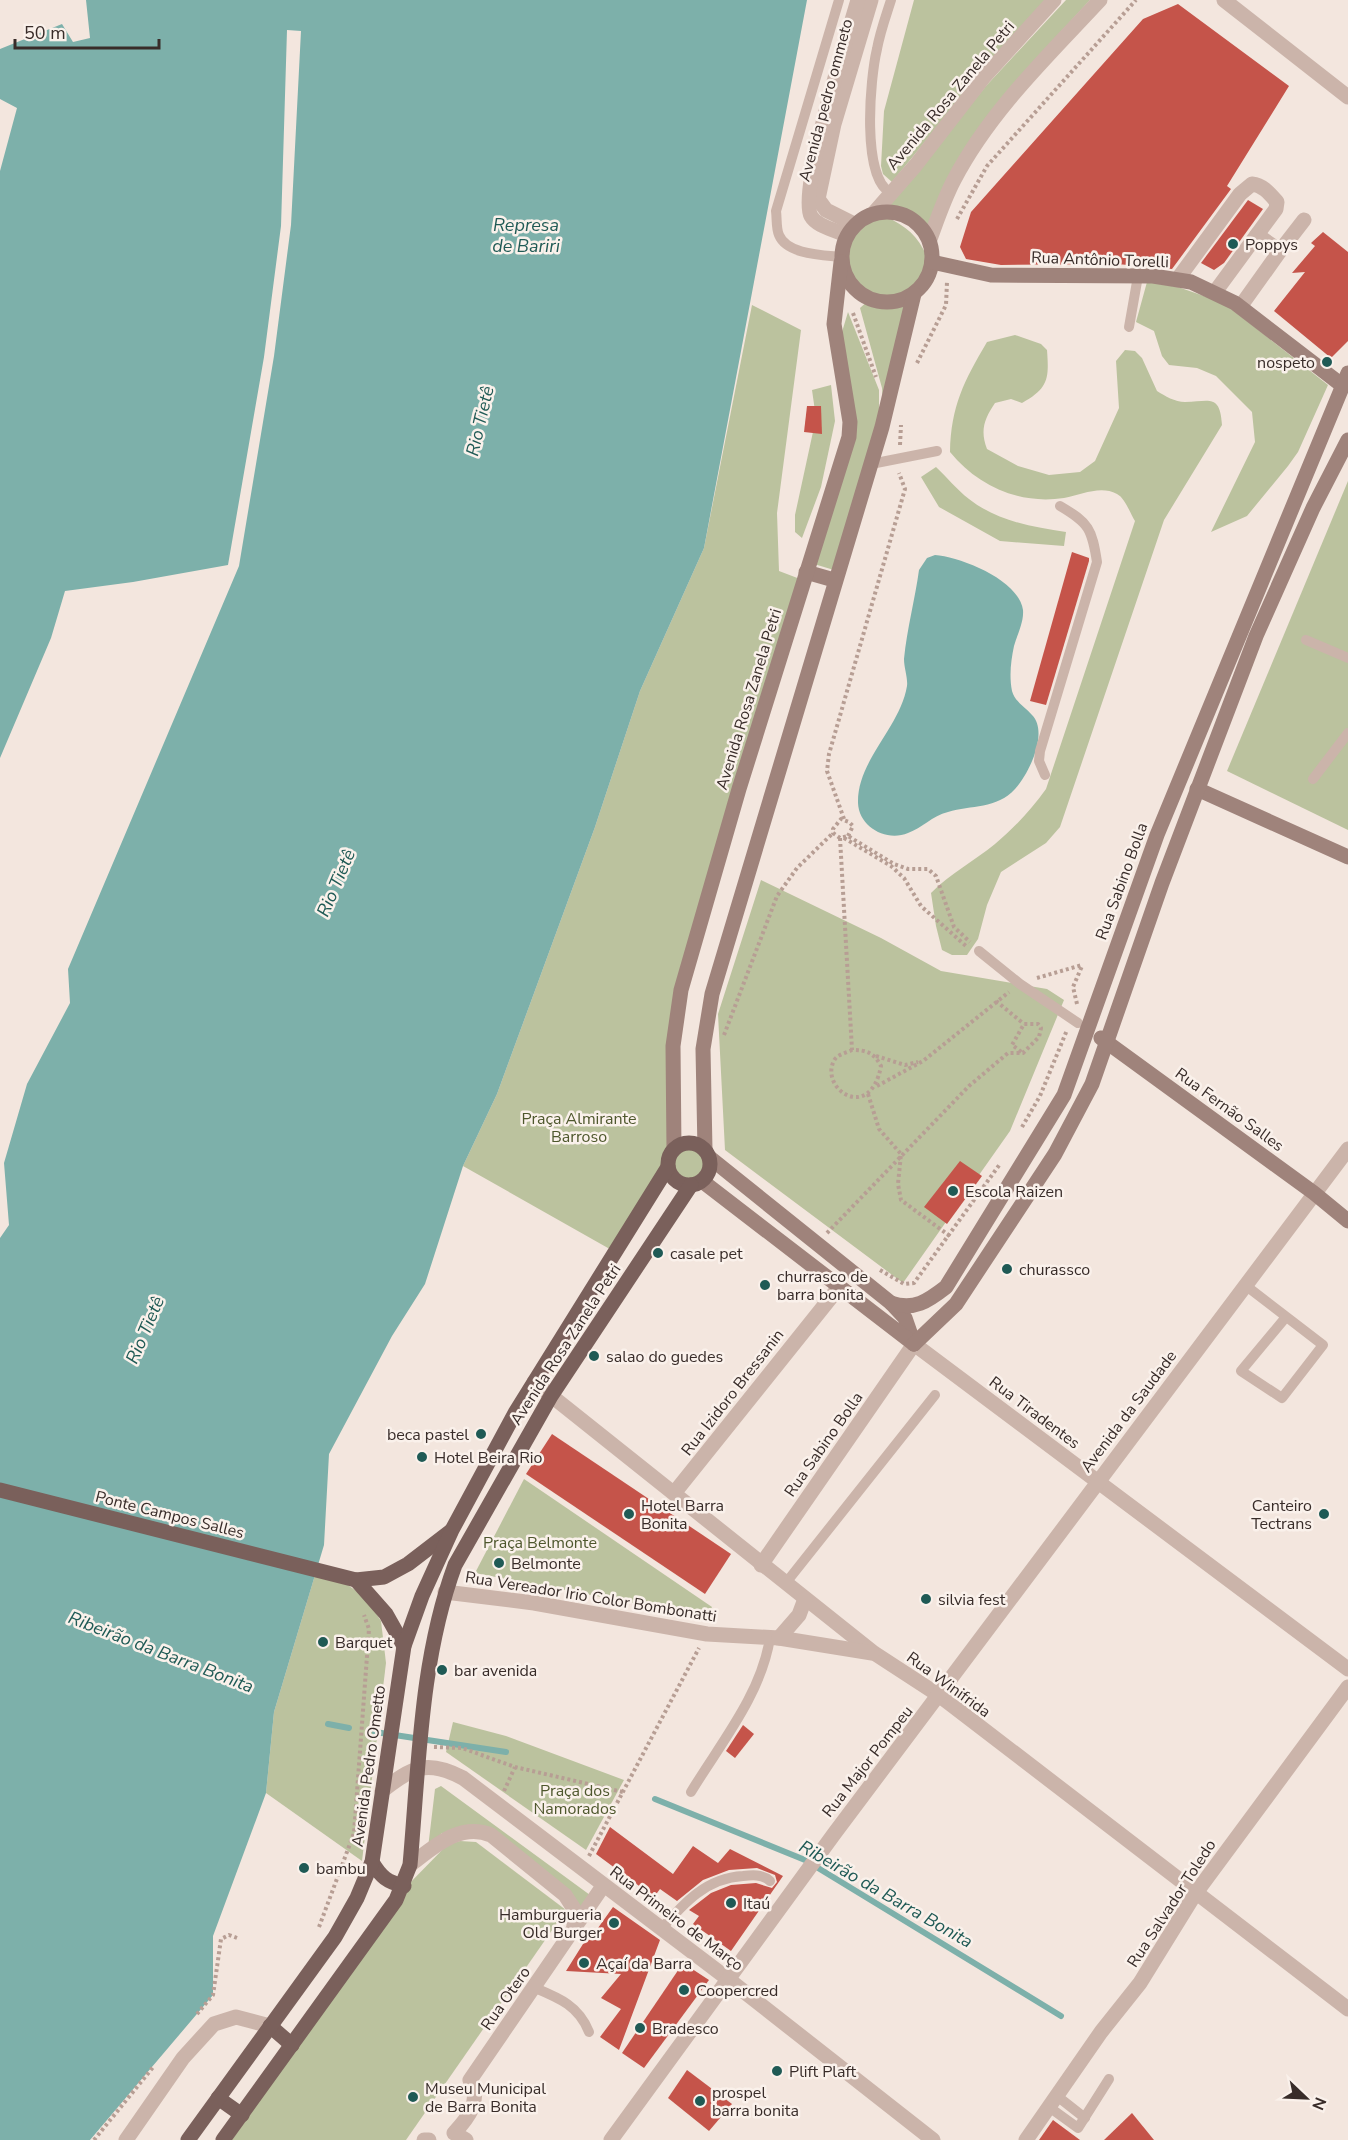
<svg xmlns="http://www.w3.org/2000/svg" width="1348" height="2140" font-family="'Nunito Sans',sans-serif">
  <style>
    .green { fill: #bbc29e }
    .water { fill: #7db0aa }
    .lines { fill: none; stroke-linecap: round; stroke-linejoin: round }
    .stream { stroke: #7db0aa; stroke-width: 6 }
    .building { fill: #c5544a }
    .path { stroke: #b79e94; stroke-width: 4; stroke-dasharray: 3 3; stroke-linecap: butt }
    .service { stroke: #cbb4aa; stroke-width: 10 }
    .pedestrian { stroke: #cbb4aa; stroke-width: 15 }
    .minor { stroke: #cbb4aa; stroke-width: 15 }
    .tertiary { stroke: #cbb4aa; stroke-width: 15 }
    .secondary { stroke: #9f837b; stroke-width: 15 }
    .primary { stroke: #7a605b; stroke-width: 15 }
    .poi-dot { fill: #1f5a55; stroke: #faf1eb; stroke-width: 2 }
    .labels { text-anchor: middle; stroke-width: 5; stroke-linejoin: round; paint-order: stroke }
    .street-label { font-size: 16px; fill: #382c29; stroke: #faf1eb }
    .poi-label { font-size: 16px; fill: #382c29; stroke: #faf1eb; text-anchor: start }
    .park-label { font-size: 16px; fill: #4e572d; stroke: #faf1eb }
    .water-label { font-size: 18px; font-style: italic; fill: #1f5a55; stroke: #faf1eb }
  </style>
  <rect width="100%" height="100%" fill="#f3e6de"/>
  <!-- green -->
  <g class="green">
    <polygon points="914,0 1047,0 947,115 892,182 883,174 881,166 884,111"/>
    <path d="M1066,0h24l-45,49 -116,178c-9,-14 -25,-20 -41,-21l98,-120z"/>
    <path d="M886,217c21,9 34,21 42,43 -5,10 -9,21 -17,28 -4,5 -11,6 -17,8 -39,14 -67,-54 -31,-74 7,-3 16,-4 23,-5z"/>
    <polygon points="1147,282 1178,287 1224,303 1328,385 1298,452 1288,466 1247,516 1211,532 1255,442 1252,412 1216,376 1197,368 1169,365 1162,356 1154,331 1136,322"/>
    <polygon points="869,300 908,305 883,406 882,388 860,308"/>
    <polygon points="752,305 801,330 777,513 779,571 800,579 668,1054 667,1158 658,1179 615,1252 463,1166 497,1094 595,827 640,691 704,548"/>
    <polygon points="848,312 879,390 879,419 834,570 814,564 851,449 842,332"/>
    <path d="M1015,335l26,9 6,6c2,28 2,38 -25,53l-11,-4 -16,4c-11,16 -15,28 -8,46l31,17 31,9 31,-3 15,-11 24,-53 -3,-47 9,-11 10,1 7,7 15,33c8,5 18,11 28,11 24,0 35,-9 37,23l-58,95 -104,307 -14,16 -45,29 -14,33 -9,34 -11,16h-15l-10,-5 -6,-24 -5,-33c20,-20 43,-32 64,-49 19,-16 36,-34 51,-55l89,-268c-5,-8 -10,-23 -18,-27 -17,-9 -35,1 -53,4 -45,7 -86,-12 -114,-46 1,-46 14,-71 37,-110z"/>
    <polygon points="831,385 835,421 821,487 802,538 795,532 795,515 816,418 812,390"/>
    <path d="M936,467c11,10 21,23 33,32 28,22 63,28 97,33l-2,14 -64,-5 -61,-34 -18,-30z"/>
    <polygon points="1348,481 1348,830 1227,771"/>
    <polygon points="761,880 881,938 941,971 1047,989 1064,1000 1010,1131 903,1283 725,1150 718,1014"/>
    <circle cx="688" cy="1165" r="18"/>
    <polygon points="524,1479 712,1607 707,1617 475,1573"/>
    <polygon points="315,1575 345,1583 366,1598 381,1621 386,1663 362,1861 266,1793 274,1712"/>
    <polygon points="453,1722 506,1736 624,1780 586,1850 446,1752"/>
    <polygon points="441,1786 590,1895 578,1913 490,1830 442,1833 428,1848 435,1789"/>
    <polygon points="460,1841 476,1842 566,1910 406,2140 232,2140 402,1891 447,1845"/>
  </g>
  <!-- water -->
  <g class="water">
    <polygon points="86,0 807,0 704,548 640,691 595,827 497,1094 463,1166 425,1284 392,1336 329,1454 324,1545 274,1712 266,1793 213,1936 213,1995 90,2140 0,2140 0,1238 9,1225 4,1163 27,1084 70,1003 68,969 239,566 274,356 291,225 301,31 287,30 281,226 264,357 228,565 133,582 65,591 51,638 0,758 0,171 17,108 0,99 0,49 62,24 73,42 90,38"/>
    <path d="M935,555c26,2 84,25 88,55 1,12 -6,25 -9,36 -3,14 -5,30 -2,45 3,11 13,16 20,24 17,17 -3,59 -17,74 -18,20 -44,16 -67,23 -16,4 -26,16 -40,21 -22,9 -49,-6 -50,-30 -1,-43 42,-75 49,-117 1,-8 -3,-18 -3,-27 3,-30 11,-60 15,-89l8,-12z"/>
  </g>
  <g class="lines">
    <!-- stream -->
    <g class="stream">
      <polyline points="328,1724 349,1728"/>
      <polyline points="375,1732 506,1752"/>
      <polyline points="655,1799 805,1860 1061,2016"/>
    </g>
  </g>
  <!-- building -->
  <g class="building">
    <polygon points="1178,4 1289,86 1227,186 1231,189 1172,269 1117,264 1001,265 966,259 960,247 971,212 1143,19"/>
    <polygon points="1248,200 1263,209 1224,263 1214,270 1201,263"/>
    <polygon points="1323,232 1348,252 1348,341 1331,358 1274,311 1305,272 1292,273 1315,246 1311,243"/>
    <polygon points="807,406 821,406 822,434 804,432"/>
    <polygon points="1072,552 1089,558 1089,561 1046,705 1030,701"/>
    <polygon points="960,1161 982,1176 947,1224 924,1207"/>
    <polygon points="552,1434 731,1554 705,1594 526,1474"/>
    <polygon points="743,1725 754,1734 735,1758 726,1751"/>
    <polygon points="610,1827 673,1874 693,1846 718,1863 730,1849 783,1876 731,1951 693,1924 699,1916 689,1910 711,1893 731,1885 756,1883 772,1888 777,1882 775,1875 757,1868 729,1870 703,1880 677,1901 660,1889 654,1897 596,1854"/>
    <polygon points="613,1907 660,1940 619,2050 600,2037 621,2009 601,1998 621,1974 566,1971 583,1944 593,1935"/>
    <polygon points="683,1963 709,1980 644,2068 622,2053"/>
    <polygon points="687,2070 732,2104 709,2131 668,2098"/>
    <polygon points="1132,2113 1154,2140 1104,2140"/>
    <polygon points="1053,2120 1080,2140 1039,2140"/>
  </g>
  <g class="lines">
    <!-- path -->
    <g class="path">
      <polyline points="957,219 987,166 1136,0"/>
      <polyline points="853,313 876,377"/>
      <polyline points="917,363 946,305 947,282"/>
      <polyline points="900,445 901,425"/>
      <polyline points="844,819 827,771 829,754 905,489 899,473"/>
      <polyline points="848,836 853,826 849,822 841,819 833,829 833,833 840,838 848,836 894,864 908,869 928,869 936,876 954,927 970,942"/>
      <path d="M840,838l12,212c15,0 22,3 29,16 -11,59 -64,21 -46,-7 4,-5 11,-6 17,-9"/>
      <polyline points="844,838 891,866 904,878 921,906 967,947"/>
      <polyline points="1037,978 1082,965"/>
      <polyline points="996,1001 1024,1024"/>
      <polyline points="1077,1004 1073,987 1082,966"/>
      <polyline points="724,1035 777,896 797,868 833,833"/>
      <polyline points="876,1056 905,1065 918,1062"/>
      <polyline points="877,1086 923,1061 1009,992"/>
      <polyline points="868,1094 879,1129 901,1154 898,1184 901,1200 951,1237"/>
      <polyline points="1022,1127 1040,1096 1067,1030"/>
      <polyline points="827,1233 969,1086 1008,1053 1023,1053 1039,1037 1041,1028 1038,1024 1024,1024 1012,1045 1023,1053"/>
      <polyline points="880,1270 904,1284 914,1283 1000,1164"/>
      <polyline points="434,1747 462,1748 515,1767 623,1792"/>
      <polyline points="504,1791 515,1767"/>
      <polyline points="589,1856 699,1648"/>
      <polyline points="319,1927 354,1833 369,1629 364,1615"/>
      <polyline points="197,2014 213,1995 221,1939 229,1935 237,1938"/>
      <polyline points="94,2140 154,2066"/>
    </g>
    <!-- service -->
    <g class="service">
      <path d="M839,0l-63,211c1,7 0,18 3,24 8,20 45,20 63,22"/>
      <path d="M891,0c-5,16 -11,32 -14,49 -7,29 -16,130 14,144"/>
      <polyline points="1129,327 1138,276"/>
      <polyline points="871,464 937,451"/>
      <polyline points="1306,640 1348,658"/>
      <path d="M1045,775l-6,-14 1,-10 57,-189c-5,-33 -8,-39 -37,-56"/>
      <polyline points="1313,779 1348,733"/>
      <polyline points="979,951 1020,984 1078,1023"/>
      <polyline points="1245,1285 1323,1345 1282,1398 1241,1371 1286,1317"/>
      <polyline points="785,1584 935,1395"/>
      <path d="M691,1792c29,-48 70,-97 79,-154"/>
      <path d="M661,1929c23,-26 45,-51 82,-53 9,-1 19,-2 27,5"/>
      <path d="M535,1988c24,10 44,18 54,44"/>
      <polyline points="1057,2096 1085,2118"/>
      <polyline points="1049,2107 1078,2128 1109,2079"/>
    </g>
    <!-- pedestrian -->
    <g class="pedestrian">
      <polyline points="856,225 826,210 818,199 834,124 871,0"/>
      <path d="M847,236c-10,-6 -30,-9 -36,-20 -13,-25 37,-182 47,-216"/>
    </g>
    <!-- minor -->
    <g class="minor">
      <polyline points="1280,251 1304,220"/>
      <path d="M1177,280l63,-86 12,-10c11,1 18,10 25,18l-1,7 -61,83"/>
      <polyline points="1240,307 1280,251 1257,235"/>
      <polyline points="675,1492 840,1286"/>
      <polyline points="126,2140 183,2058 214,2024 236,2017 270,2026"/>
      <polyline points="424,2140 429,2140"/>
    </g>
    <!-- tertiary -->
    <g class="tertiary">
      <polyline points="1224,0 1348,97"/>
      <polyline points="873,214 915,166 984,77 1054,0"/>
      <path d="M930,239c7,-19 14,-40 24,-59 36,-69 94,-124 146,-180"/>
      <polyline points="534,1382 874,1653 940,1696 1348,2009"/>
      <polyline points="761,1565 914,1344 1348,1669"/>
      <polyline points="445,1592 534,1603 707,1634 779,1638 872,1653"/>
      <polyline points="779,1638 799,1615 805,1599"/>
      <path d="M382,1791c30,-24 45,-32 81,-13l265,201 205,161"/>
      <path d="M410,1865c24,-18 50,-43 81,-30l74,60 9,14v18"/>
      <path d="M466,2140l-12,-7c14,-15 28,-32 16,-53l133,-194"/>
      <polyline points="611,2140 834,1834 1348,1149"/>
      <polyline points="1026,2140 1101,2032 1140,1983 1195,1894 1348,1687"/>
    </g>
    <!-- secondary -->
    <g class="secondary">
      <circle cx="887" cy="257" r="45"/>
      <polyline points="932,262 991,275 1153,276 1191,282 1235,303 1343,386"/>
      <polyline points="806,572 834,580"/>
      <polyline points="1197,789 1348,857"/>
      <polyline points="1101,1038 1314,1193 1348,1221"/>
      <polyline points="674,1149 673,1046 681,990 739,789 849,437 850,422 834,324 841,262"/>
      <polyline points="705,1150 703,1049 712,994 882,427 914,294"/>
      <polyline points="709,1157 891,1303 905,1318 914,1344"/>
      <polyline points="702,1181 914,1344"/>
      <path d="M891,1303c23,8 37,-2 55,-16l118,-192 93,-260 191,-462"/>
      <polyline points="914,1344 956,1304 1055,1154 1092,1084 1162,883 1256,636 1313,508 1348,440"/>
    </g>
    <!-- primary -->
    <g class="primary">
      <circle cx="689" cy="1164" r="21"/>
      <polyline points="0,1490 356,1580 384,1577 408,1564 451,1531"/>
      <polyline points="356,1580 386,1614 404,1646"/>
      <path d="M372,1862c9,15 15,20 32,24"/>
      <polyline points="270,2026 292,2045"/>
      <polyline points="218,2098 242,2115"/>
      <polyline points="188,2140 335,1937 357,1898 372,1862 404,1646 422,1596 452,1530 515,1413 668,1167"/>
      <path d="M223,2140l173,-240 14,-35c9,-100 10,-205 45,-300l96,-169 140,-211"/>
    </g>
  </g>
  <!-- markers -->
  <g class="poi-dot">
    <circle cx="1233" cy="244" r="6"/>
    <circle cx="1327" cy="362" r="6"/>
    <circle cx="953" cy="1191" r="6"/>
    <circle cx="658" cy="1253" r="6"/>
    <circle cx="1007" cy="1269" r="6"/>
    <circle cx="765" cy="1285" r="6"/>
    <circle cx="594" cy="1356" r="6"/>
    <circle cx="481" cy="1434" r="6"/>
    <circle cx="422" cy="1457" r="6"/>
    <circle cx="629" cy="1514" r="6"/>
    <circle cx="1324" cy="1514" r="6"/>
    <circle cx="499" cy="1563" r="6"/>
    <circle cx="926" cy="1599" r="6"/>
    <circle cx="323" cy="1642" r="6"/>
    <circle cx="442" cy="1670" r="6"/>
    <circle cx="304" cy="1868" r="6"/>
    <circle cx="731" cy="1903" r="6"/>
    <circle cx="614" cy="1923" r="6"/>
    <circle cx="584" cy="1963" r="6"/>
    <circle cx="684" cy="1990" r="6"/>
    <circle cx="640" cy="2028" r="6"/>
    <circle cx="777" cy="2071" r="6"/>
    <circle cx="413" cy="2097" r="6"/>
    <circle cx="700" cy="2101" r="6"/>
  </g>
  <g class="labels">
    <!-- street labels -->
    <g class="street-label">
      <text transform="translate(950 95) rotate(-50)" y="6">Avenida Rosa Zanela Petri</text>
      <text transform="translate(825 100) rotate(-75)" y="6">Avenida pedro ommeto</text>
      <text transform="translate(1100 259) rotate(2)" y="6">Rua Antônio Torelli</text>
      <text transform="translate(748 699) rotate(-73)" y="6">Avenida Rosa Zanela Petri</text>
      <text transform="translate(1121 881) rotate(-70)" y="6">Rua Sabino Bolla</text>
      <text transform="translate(1230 1109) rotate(36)" y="6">Rua Fernão Salles</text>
      <text transform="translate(565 1344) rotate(-57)" y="6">Avenida Rosa Zanela Petri</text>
      <text transform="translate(732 1392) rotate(-52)" y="6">Rua Izidoro Bressanin</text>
      <text transform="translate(1128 1411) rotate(-53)" y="6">Avenida da Saudade</text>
      <text transform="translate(1035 1412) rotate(37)" y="6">Rua Tiradentes</text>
      <text transform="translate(823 1444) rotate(-55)" y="6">Rua Sabino Bolla</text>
      <text transform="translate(170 1514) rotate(14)" y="6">Ponte Campos Salles</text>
      <text transform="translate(591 1596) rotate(9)" y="6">Rua Vereador Irio Color Bombonatti</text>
      <text transform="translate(949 1684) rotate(36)" y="6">Rua Winifrida</text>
      <text transform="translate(867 1761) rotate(-52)" y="6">Rua Major Pompeu</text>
      <text transform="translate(368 1766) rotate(-82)" y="6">Avenida Pedro Ometto</text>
      <text transform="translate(1171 1903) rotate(-57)" y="6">Rua Salvador Toledo</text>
      <text transform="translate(677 1918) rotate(37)" y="6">Rua Primeiro de Março</text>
      <text transform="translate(505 1998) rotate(-55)" y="6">Rua Otero</text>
    </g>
    <!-- poi labels -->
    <g class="poi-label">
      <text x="1245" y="250">Poppys</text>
      <text x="1315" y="368" text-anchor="end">nospeto</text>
      <text x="965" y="1197">Escola Raizen</text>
      <text x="670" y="1259">casale pet</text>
      <text x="1019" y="1275">churassco</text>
      <text x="777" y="1282">churrasco de<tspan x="777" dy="18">barra bonita</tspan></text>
      <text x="606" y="1362">salao do guedes</text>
      <text x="469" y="1440" text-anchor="end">beca pastel</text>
      <text x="434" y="1463">Hotel Beira Rio</text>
      <text x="641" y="1511">Hotel Barra<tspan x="641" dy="18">Bonita</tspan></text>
      <text x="1312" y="1511" text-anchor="end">Canteiro<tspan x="1312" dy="18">Tectrans</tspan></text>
      <text x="511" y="1569">Belmonte</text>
      <text x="938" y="1605">silvia fest</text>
      <text x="335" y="1648">Barquet</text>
      <text x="454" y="1676">bar avenida</text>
      <text x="316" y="1874">bambu</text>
      <text x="743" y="1909">Itaú</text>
      <text x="602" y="1920" text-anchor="end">Hamburgueria<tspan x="602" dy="18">Old Burger</tspan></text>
      <text x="596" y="1969">Açaí da Barra</text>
      <text x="696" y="1996">Coopercred</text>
      <text x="652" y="2034">Bradesco</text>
      <text x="789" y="2077">Plift Plaft</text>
      <text x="425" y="2094">Museu Municipal<tspan x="425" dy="18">de Barra Bonita</tspan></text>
      <text x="712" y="2098">prospel<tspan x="712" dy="18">barra bonita</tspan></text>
    </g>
    <!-- park labels -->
    <g class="park-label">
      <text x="579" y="1124">Praça Almirante<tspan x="579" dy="18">Barroso</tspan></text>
      <text x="540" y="1548">Praça Belmonte</text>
      <text x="575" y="1796">Praça dos<tspan x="575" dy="18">Namorados</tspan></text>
    </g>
    <!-- water labels -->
    <g class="water-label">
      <text x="526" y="231">Represa<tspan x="526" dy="21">de Bariri</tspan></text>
      <text transform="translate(480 421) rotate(-77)" y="6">Rio Tietê</text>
      <text transform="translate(336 883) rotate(-67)" y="6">Rio Tietê</text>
      <text transform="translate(145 1330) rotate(-67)" y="6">Rio Tietê</text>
      <text transform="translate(161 1652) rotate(21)" y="6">Ribeirão da Barra Bonita</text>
      <text transform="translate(886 1894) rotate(30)" y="6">Ribeirão da Barra Bonita</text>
    </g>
  </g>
  <!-- north arrow -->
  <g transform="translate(1306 2098) rotate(113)" stroke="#faf1eb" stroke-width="4.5" paint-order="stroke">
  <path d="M0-4.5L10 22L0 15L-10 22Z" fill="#382c29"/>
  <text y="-9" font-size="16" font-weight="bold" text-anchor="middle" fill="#382c29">N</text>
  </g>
  <!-- scale -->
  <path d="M15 39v9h144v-9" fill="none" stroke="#382c29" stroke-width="3"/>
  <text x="24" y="39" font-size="18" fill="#382c29" stroke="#faf1eb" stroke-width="4.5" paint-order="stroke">50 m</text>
</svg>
